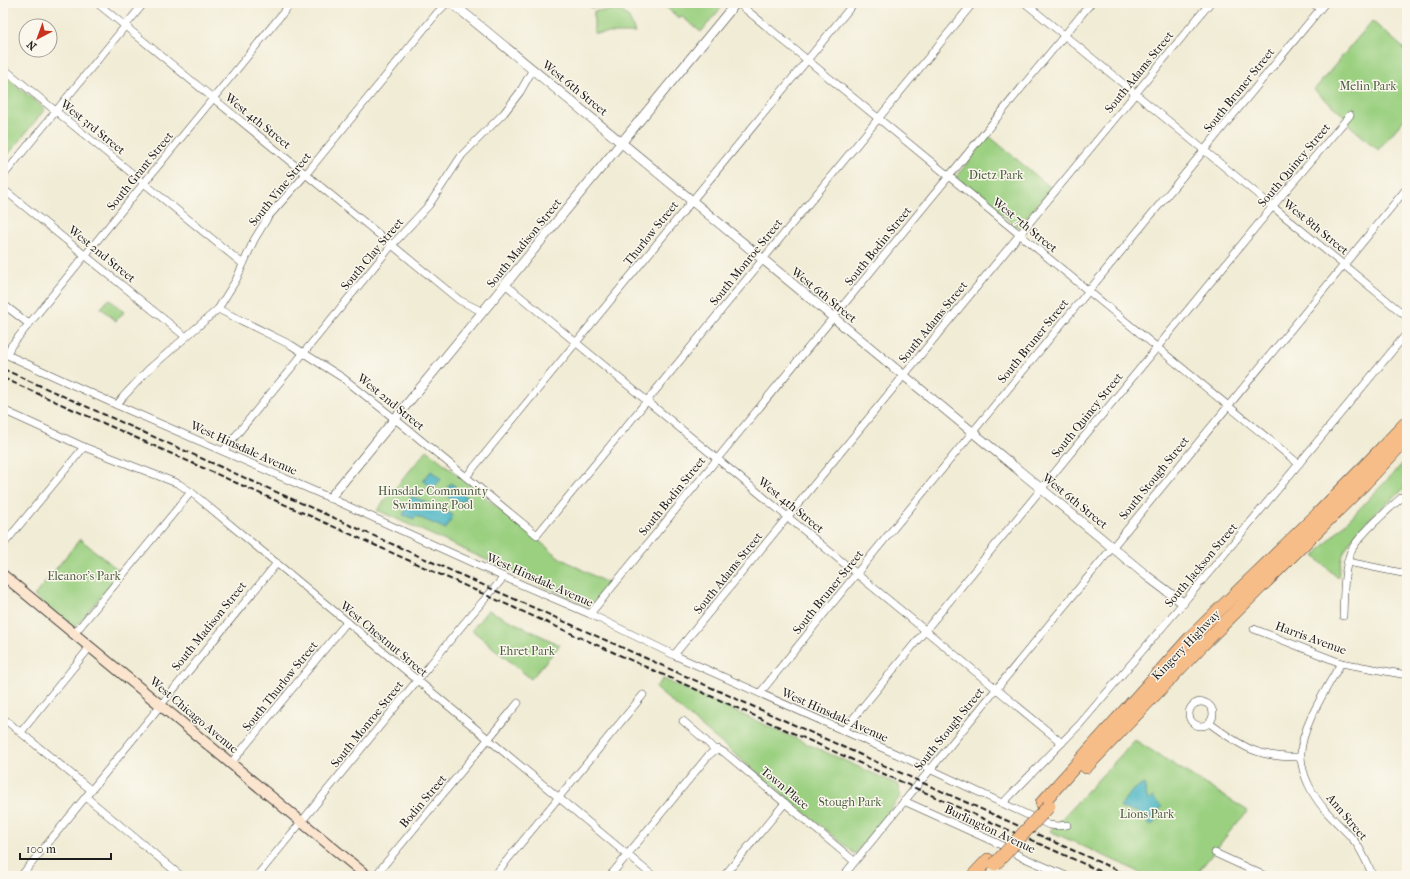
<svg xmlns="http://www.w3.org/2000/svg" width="1410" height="879" font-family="'IM FELL French Canon',serif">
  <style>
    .green { fill: #9bd081; stroke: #5c764e }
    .water { fill: #49b5c4; stroke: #326870 }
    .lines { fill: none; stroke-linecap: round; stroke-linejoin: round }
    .minor-casing { stroke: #3c3b38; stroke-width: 8 }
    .tertiary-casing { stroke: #3c3b38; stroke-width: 10 }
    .secondary-casing { stroke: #3c3b38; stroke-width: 12 }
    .motorway-casing { stroke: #3c3b38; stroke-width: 14 }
    .minor { stroke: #fff; stroke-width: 7 }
    .tertiary { stroke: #fff; stroke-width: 9 }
    .secondary { stroke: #fce5cf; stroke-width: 10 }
    .motorway { stroke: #f7bd88; stroke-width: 13 }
    .rail { stroke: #1c1c1c; stroke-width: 2; stroke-dasharray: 6 3; stroke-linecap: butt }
    .motorway-bridge-casing { stroke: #3c3b38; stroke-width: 14; stroke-linecap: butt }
    .motorway-bridge { stroke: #f7bd88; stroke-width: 13 }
    .labels { text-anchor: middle; stroke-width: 3; stroke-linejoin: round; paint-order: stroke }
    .street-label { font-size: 12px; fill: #1c1c1c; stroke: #fbf7ec }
    .park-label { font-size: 12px; fill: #485b3f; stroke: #fbf7ec }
  </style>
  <rect width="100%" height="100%" fill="#fbf7ec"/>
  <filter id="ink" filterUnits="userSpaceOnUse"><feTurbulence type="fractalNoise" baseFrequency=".025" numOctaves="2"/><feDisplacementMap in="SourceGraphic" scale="8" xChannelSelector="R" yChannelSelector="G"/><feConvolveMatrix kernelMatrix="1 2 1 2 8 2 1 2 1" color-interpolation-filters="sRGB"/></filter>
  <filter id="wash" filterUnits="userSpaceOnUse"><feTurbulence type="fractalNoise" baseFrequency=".012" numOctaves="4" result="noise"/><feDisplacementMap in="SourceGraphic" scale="16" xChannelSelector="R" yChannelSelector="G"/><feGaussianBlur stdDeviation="0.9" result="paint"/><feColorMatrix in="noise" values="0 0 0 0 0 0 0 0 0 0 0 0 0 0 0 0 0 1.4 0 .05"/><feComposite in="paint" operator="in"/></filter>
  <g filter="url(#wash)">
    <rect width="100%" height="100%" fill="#f1ecd5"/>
    <!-- green -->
    <g class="green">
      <polygon points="591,3 629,3 629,4 591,8"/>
      <polygon points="661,3 725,3 701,32 681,16 679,18"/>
      <path d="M594,11c26,0 32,-6 41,22h-41z"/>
      <polygon points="1372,21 1407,51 1407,116 1378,150 1348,124 1350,121 1314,90"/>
      <polygon points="3,74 45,109 3,161"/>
      <polygon points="989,136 1051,188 1018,228 956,177"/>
      <polygon points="109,299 124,312 116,321 101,308"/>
      <polygon points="427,450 560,558 609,584 590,607 377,510"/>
      <path d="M1407,459v28c-22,17 -47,37 -61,61 -5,8 -6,21 -8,30l-24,-22z"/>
      <polygon points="80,539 121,572 74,629 34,596"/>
      <polygon points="488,610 560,645 531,679 472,630"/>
      <polygon points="663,679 899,785 900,797 855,854 655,688"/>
      <polygon points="1135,740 1248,811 1231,830 1195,876 1148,876 1050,831"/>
    </g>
    <!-- water -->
    <g class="water">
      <polygon points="431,471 441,479 433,489 423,480"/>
      <path d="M451,483l17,15c-14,11 -29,-4 -17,-15z"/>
      <polygon points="412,496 453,515 446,529 416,516 414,519 403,515"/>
      <path d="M1144,784l4,17 4,-4 10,10 -8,8 3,5 -7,6 -12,-14 -18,-4c6,-12 11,-18 24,-24z"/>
    </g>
  </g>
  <g filter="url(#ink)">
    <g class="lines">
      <defs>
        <g id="minor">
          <polyline points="97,3 459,300 483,312"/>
          <polyline points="738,3 1299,464"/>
          <polyline points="1025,3 1407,317"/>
          <polyline points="1313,3 1320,9"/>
          <polyline points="1405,46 1407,44"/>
          <polyline points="3,68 243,264"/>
          <polyline points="3,176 144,3"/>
          <polyline points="3,189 186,337"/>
          <polyline points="505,284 1062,743"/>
          <polyline points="3,304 29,324"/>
          <polyline points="218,309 291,345 343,378 395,419 537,535 973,3"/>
          <polyline points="3,353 117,405 330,498 504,577 590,614 674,655 923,766 1049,825 1058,826 1067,825"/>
          <polyline points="7,354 11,346 291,3"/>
          <polyline points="117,405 123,397 148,370 218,309 236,280 254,240 268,217 306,174 437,13 447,3"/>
          <polyline points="3,410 84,447 179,484 191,492 653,876"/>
          <polyline points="224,450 392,245 429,205 462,155 504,113 520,92 533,69"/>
          <polyline points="466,477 854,3"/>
          <polyline points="3,545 84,447"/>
          <polyline points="1348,562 1407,574"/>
          <polyline points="590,614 1091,3"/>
          <path d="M1343,616c1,-21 0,-45 8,-65 7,-16 42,-46 56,-58"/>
          <polyline points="1254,629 1341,663 1407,675"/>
          <polyline points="74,634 191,492"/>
          <polyline points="674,655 1210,3"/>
          <path d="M1341,663c-13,23 -42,67 -40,94 1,19 12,39 24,53 9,11 22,21 31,33 7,10 12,22 17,33"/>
          <polyline points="760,693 857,573 1325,3"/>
          <circle cx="1201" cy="714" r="12"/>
          <polyline points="3,718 91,790"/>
          <polyline points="683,721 704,739 715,750"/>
          <path d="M1209,723c33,24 49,35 92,34"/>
          <polyline points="843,731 1273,206 1350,115"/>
          <polyline points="21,732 90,647"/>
          <polyline points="231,763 347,622"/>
          <polyline points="86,797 181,876"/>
          <polyline points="904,801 999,844 1020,856 1066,876"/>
          <polyline points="1003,803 1080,724 1211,570 1407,333"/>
          <polyline points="1215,853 1265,876"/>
          <polyline points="21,876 277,563"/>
          <polyline points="257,876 465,622 504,577"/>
          <polyline points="375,876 518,703"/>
          <polyline points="494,876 643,695"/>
          <polyline points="610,876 708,756 714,751 718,749 725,753 854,861"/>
          <polyline points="724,876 785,803"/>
          <polyline points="843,876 1407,188"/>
        </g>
        <g id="tertiary">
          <polyline points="452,3 1147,576 1183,603"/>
          <polyline points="330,498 736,3"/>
        </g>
        <polyline id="secondary" points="3,575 367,876"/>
        <g id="motorway">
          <polyline points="1086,767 1202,645 1364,484 1407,438"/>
          <polyline points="1042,803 1192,636 1317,515 1367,464 1407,422"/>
          <polyline points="973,876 988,860"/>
        </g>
      </defs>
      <!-- minor casing -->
      <use href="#minor" class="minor-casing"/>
      <!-- tertiary casing -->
      <use href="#tertiary" class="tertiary-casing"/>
      <!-- secondary casing -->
      <use href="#secondary" class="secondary-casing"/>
      <!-- motorway casing -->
      <use href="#motorway" class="motorway-casing"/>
      <!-- minor -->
      <use href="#minor" class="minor"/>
      <!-- tertiary -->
      <use href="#tertiary" class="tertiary"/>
      <!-- secondary -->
      <use href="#secondary" class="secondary"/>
      <!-- motorway -->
      <use href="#motorway" class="motorway"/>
      <!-- rail -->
      <g class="rail">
        <polyline points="3,369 1130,876"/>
        <polyline points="3,378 1111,876"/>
      </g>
      <defs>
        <polyline id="motorway-bridge" points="995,864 1049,806"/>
      </defs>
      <!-- motorway-bridge casing -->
      <use href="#motorway-bridge" class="motorway-bridge-casing"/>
      <!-- motorway-bridge -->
      <use href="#motorway-bridge" class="motorway-bridge"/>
    </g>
  </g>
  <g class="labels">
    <!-- street labels -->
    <g class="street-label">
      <text transform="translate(1139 72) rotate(-51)" y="4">South Adams Street</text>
      <text transform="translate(575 88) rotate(39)" y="4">West 6th Street</text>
      <text transform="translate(1239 90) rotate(-51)" y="4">South Bruner Street</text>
      <text transform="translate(258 121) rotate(39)" y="4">West 4th Street</text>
      <text transform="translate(93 127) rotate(39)" y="4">West 3rd Street</text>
      <text transform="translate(1294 165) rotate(-50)" y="4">South Quincy Street</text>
      <text transform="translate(140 171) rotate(-51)" y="4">South Grant Street</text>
      <text transform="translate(280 189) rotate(-51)" y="4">South Vine Street</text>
      <text transform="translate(1025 225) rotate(39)" y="4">West 7th Street</text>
      <text transform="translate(1316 227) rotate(39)" y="4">West 8th Street</text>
      <text transform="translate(651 233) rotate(-51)" y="4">Thurlow Street</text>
      <text transform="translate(524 243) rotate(-51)" y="4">South Madison Street</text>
      <text transform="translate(878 246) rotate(-51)" y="4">South Bodin Street</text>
      <text transform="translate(102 254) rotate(39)" y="4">West 2nd Street</text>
      <text transform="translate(372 254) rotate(-50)" y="4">South Clay Street</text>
      <text transform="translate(746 262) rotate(-51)" y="4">South Monroe Street</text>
      <text transform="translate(824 295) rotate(39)" y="4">West 6th Street</text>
      <text transform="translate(933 322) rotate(-51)" y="4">South Adams Street</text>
      <text transform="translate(1033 341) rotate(-51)" y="4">South Bruner Street</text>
      <text transform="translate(391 402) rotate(39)" y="4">West 2nd Street</text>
      <text transform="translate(1087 415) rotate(-51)" y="4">South Quincy Street</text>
      <text transform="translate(244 448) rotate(24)" y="4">West Hinsdale Avenue</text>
      <text transform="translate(1154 478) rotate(-51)" y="4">South Stough Street</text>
      <text transform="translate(672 496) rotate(-51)" y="4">South Bodin Street</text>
      <text transform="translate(1075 501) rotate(39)" y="4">West 6th Street</text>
      <text transform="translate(791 505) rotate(39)" y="4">West 4th Street</text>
      <text transform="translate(1201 565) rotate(-50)" y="4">South Jackson Street</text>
      <text transform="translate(728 573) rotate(-51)" y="4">South Adams Street</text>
      <text transform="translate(540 580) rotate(24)" y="4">West Hinsdale Avenue</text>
      <text transform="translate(828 592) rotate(-51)" y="4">South Bruner Street</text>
      <text transform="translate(209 626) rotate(-51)" y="4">South Madison Street</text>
      <text transform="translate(1311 638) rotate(20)" y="4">Harris Avenue</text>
      <text transform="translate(384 639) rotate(40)" y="4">West Chestnut Street</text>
      <text transform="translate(1186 645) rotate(-46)" y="4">Kingery Highway</text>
      <text transform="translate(280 686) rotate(-51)" y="4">South Thurlow Street</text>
      <text transform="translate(194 715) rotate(40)" y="4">West Chicago Avenue</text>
      <text transform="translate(835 715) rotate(24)" y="4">West Hinsdale Avenue</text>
      <text transform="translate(367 724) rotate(-51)" y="4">South Monroe Street</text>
      <text transform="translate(949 729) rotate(-51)" y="4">South Stough Street</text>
      <text transform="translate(785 788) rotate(40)" y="4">Town Place</text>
      <text transform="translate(423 801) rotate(-50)" y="4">Bodin Street</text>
      <text transform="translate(1347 817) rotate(50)" y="4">Ann Street</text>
      <text transform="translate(990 829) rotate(25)" y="4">Burlington Avenue</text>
    </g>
    <!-- park labels -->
    <g class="park-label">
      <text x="1368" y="90">Melin Park</text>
      <text x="996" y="179">Dietz Park</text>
      <text x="433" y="495">Hinsdale Community<tspan x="433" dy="14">Swimming Pool</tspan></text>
      <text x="84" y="580">Eleanor's Park</text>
      <text x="527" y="655">Ehret Park</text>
      <text x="850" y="806">Stough Park</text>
      <text x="1147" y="818">Lions Park</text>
    </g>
  </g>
  <!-- margin -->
  <rect width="1410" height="879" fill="none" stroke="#fbf7ec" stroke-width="16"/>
  <!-- north arrow -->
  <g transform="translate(38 38) rotate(221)"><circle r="19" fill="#fbf7ec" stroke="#a29f99"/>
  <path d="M0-3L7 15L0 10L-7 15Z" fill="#c8321e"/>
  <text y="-6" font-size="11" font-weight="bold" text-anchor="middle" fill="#1c1c1c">N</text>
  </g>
  <!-- scale -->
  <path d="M20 853v6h91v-6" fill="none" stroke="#1c1c1c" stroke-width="2"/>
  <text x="26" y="853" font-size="12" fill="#1c1c1c" stroke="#fbf7ec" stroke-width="3" paint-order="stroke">100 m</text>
</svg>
